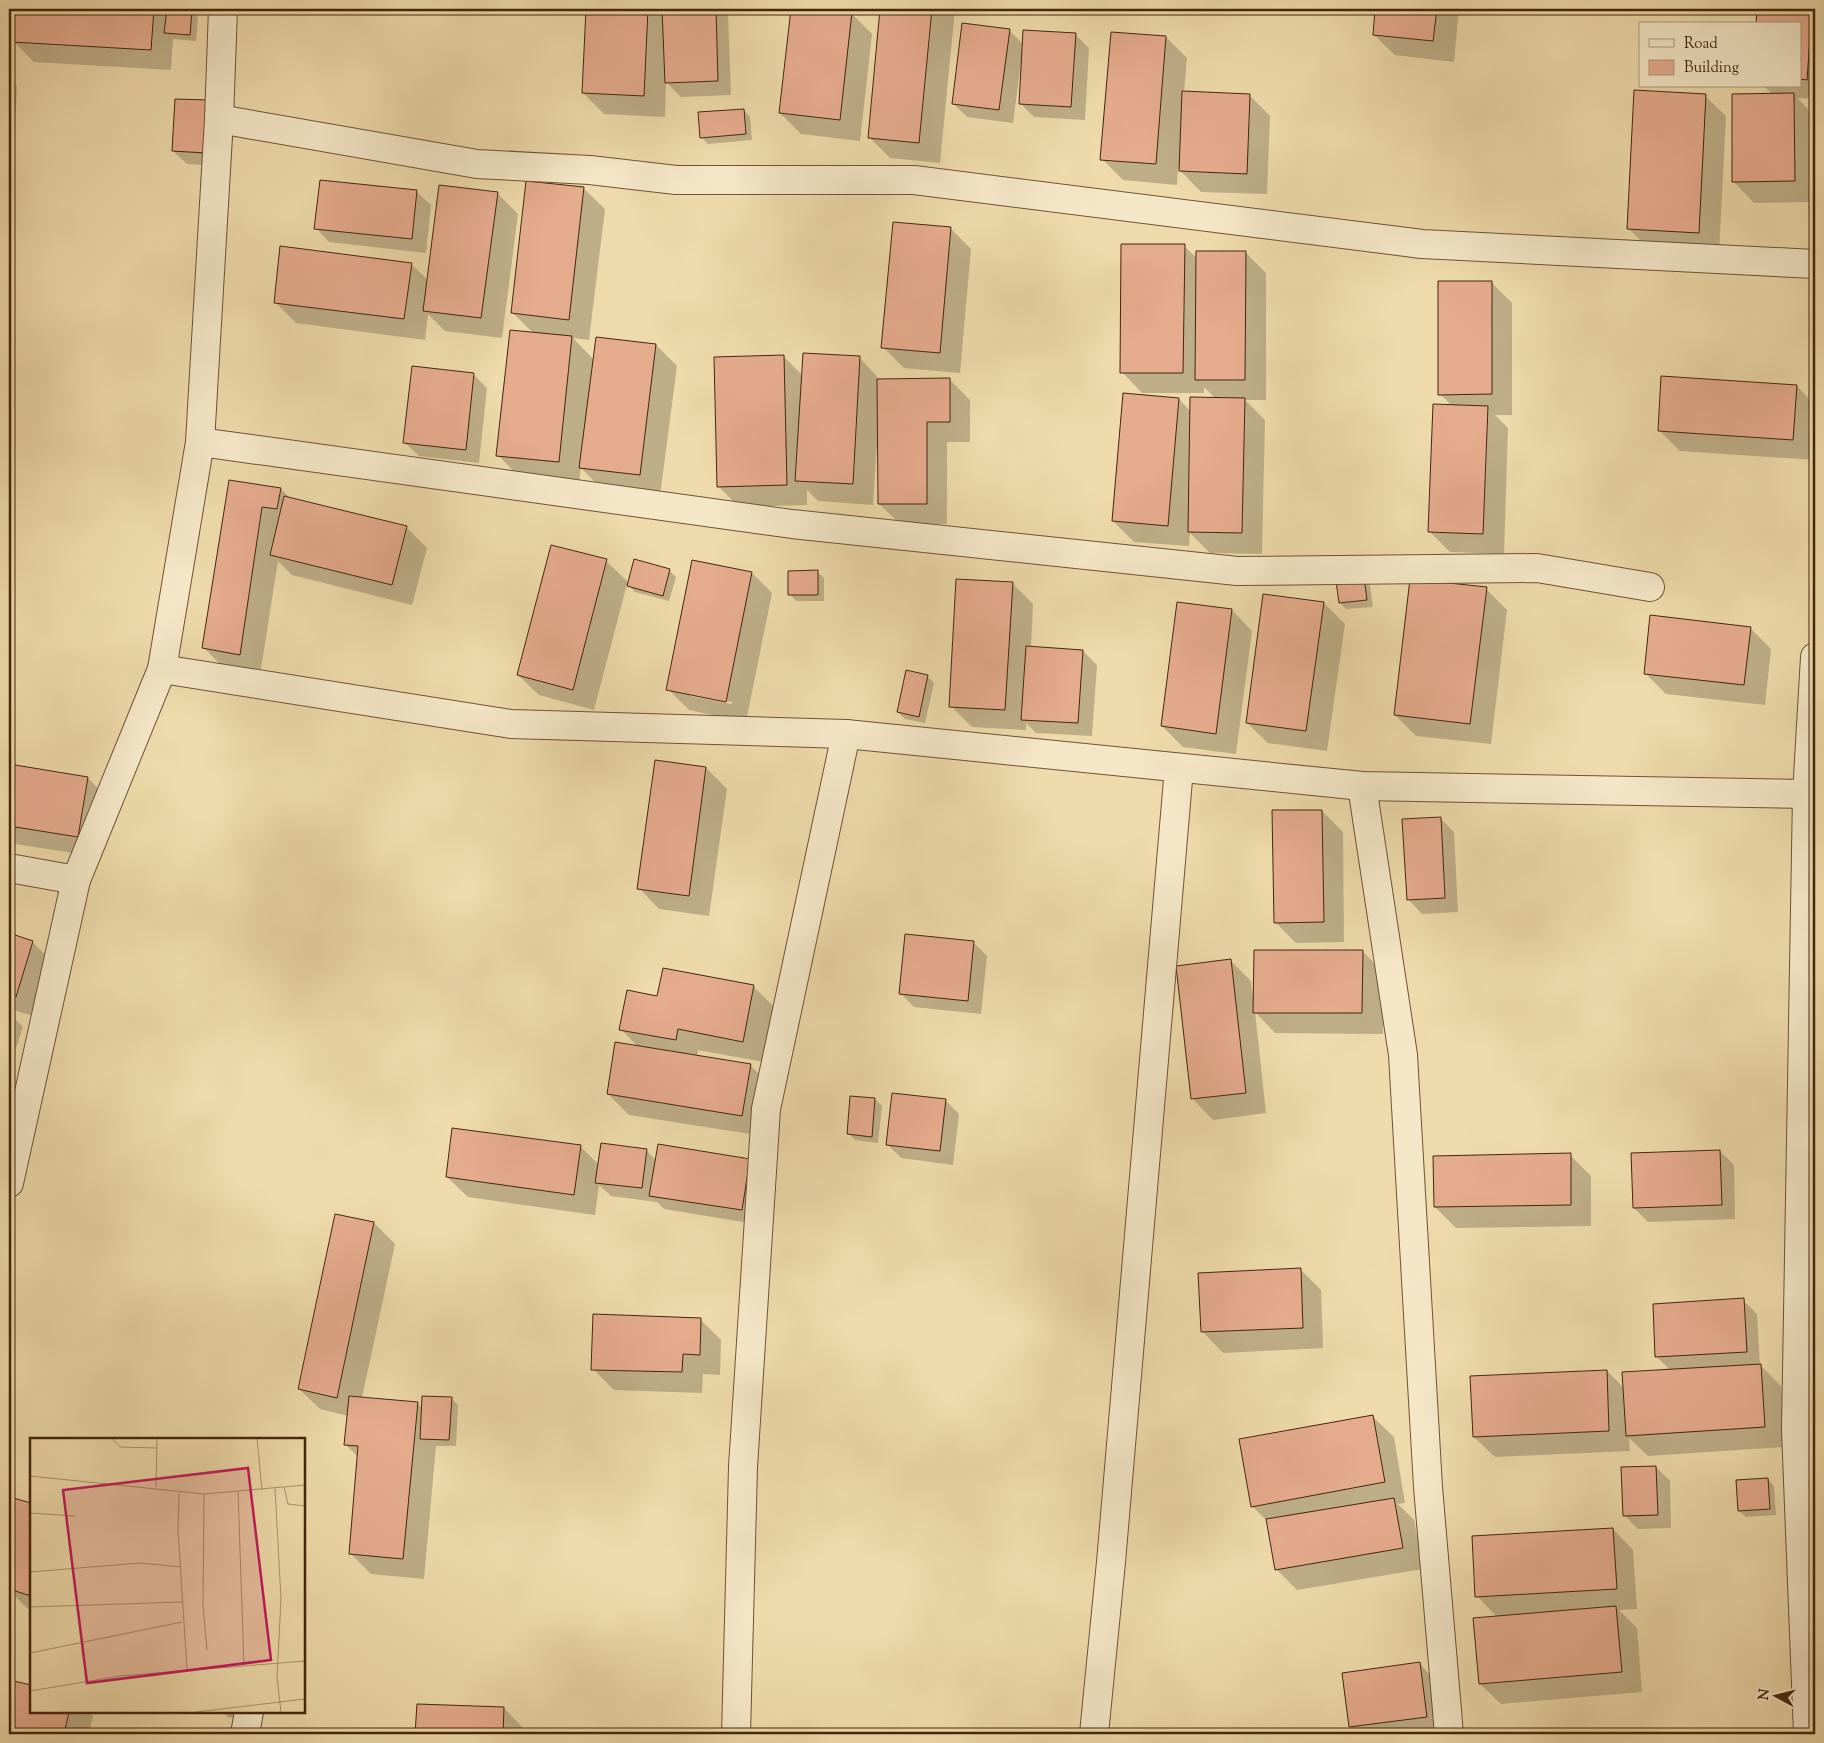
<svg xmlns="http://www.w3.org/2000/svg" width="1824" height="1743" font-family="'Sorts Mill Goudy',serif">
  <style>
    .shadow { fill: #0003; fill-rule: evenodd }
    .building { fill: #e5ab8d; stroke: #44260e }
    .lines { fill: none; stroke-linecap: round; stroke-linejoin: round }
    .minor-casing { stroke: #6e5335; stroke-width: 30 }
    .minor { stroke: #f4e7c8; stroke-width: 28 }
    .inset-road { fill: none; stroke: #aa926c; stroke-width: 1 }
    .view { fill: #c2185b; fill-opacity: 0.15; stroke: #c2185b; stroke-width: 2.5 }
    .inset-edge { fill: none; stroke: #44260e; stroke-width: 2.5 }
  </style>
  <rect width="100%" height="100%" fill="#eedaaa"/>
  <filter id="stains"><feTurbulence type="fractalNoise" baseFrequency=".004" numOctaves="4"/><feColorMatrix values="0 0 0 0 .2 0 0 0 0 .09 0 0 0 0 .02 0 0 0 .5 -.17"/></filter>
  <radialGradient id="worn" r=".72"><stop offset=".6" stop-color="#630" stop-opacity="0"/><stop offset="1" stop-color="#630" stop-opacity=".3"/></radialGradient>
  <!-- shadow -->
  <g class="shadow">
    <polygon points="15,9 175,9 175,10 191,11 198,18 196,41 173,39 171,70 34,62 13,41"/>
    <polygon points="587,9 725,9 728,13 731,95 681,97 666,82 665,117 604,114 583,93"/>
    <polygon points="793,9 812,9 851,13 872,34 860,141 801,134 780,113"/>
    <polygon points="881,9 955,9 940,163 890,158 869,137"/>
    <polygon points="1377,9 1459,9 1454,62 1395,55 1374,35"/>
    <polygon points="1758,9 1815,9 1815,99 1797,98 1814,115 1815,202 1754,203 1734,182 1773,95 1764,86 1800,86 1800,24 1757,24"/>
    <polygon points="1009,30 1024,45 1075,34 1089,48 1085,120 1034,117 1020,103 1023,62 1021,62 1013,123 967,117 953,103"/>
    <polygon points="1166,37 1187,58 1184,92 1249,95 1270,116 1267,194 1201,192 1178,168 1177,185 1123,180 1102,159"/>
    <polygon points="9,78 17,86 14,147 9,146"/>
    <polygon points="1705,96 1726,116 1719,253 1649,249 1628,228"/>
    <polygon points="176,100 219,166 187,164 173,151"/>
    <polygon points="744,110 750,117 752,140 708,144 701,137"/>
    <polygon points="584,189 605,209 589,340 573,338 594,360 597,338 656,345 677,366 660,496 601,488 581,468 579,482 518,476 498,455 533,333 513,313"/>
    <polygon points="417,192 431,205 426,253 329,242 316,228"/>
    <polygon points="497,193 518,214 502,338 445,331 428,314 425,340 296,323 275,302 411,264 428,280"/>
    <polygon points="950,228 971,249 960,373 904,368 883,347"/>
    <polygon points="1184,246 1197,258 1246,253 1266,273 1266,400 1245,400 1265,420 1262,554 1210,553 1190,533 1189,546 1134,542 1113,521 1179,399 1191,412 1216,399 1204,387 1204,393 1142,393 1122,372"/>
    <polygon points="1491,282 1512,303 1512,415 1495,415 1508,428 1504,554 1450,552 1429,531 1452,406 1440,394"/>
    <polygon points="9,321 14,326 10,355 9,355"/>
    <polygon points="783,356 803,376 860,358 880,380 950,380 970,400 970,442 947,442 947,524 900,524 879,504 879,445 877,444 873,505 818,501 807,490 807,505 739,507 718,486"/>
    <polygon points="474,375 487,388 479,463 419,456 405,443"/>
    <polygon points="1797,386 1815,405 1814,460 1680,451 1659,430"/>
    <polygon points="230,481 281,489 290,498 406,527 427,548 412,605 292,575 278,561 260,675 225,669 204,648"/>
    <polygon points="606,561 629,583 669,570 676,577 669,601 635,592 627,584 594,710 539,695 518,675"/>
    <polygon points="817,572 824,578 824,601 796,601 790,594"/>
    <path d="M752,573l20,20 -26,129 -57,-12 -21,-21zM690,693l42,9v2l-42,-8z"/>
    <polygon points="1364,580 1370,586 1373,607 1346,609 1340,603"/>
    <polygon points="1012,583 1033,604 1031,648 1083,651 1097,665 1092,736 1036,733 1026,723 1026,730 972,727 951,706"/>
    <polygon points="1486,589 1507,610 1491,744 1416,736 1395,715"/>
    <polygon points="1324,603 1345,624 1327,751 1268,743 1247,723"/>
    <polygon points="1232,610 1252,631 1236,754 1183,747 1162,726"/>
    <polygon points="1750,628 1771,649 1765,705 1666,694 1645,673"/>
    <polygon points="927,676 934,683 925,723 905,719 898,712"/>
    <polygon points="9,765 88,778 108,799 99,857 9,843"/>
    <polygon points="706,768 727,789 709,916 659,909 639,888"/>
    <polygon points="1322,811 1343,832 1344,942 1296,943 1275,922"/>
    <polygon points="1440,818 1454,832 1458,912 1422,914 1409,900"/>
    <polygon points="9,934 32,942 53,962 37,1017 9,1009"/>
    <polygon points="973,942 987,956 981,1014 914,1007 900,993"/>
    <polygon points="1363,952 1384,972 1383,1034 1275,1033 1255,1012 1266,1113 1213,1120 1193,1099 1177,967 1230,960 1251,981 1253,998 1255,998"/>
    <polygon points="754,987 774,1007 764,1062 698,1050 697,1057 750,1065 771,1086 763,1136 629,1115 608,1094 638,1047 621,1029 658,998"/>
    <polygon points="9,1013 23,1027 9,1069"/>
    <polygon points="875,1099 882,1106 878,1143 855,1140 849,1134"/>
    <polygon points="945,1100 959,1114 953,1165 901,1158 887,1144"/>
    <polygon points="580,1146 599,1165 647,1151 656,1160 750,1160 755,1224 664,1209 657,1202 611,1196 599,1185 595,1215 468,1197 447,1177"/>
    <polygon points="1720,1151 1734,1165 1735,1219 1648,1222 1634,1208"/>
    <polygon points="1570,1155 1591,1176 1591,1226 1456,1228 1435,1207"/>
    <polygon points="336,1216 374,1223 395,1244 362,1398 417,1403 423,1409 451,1398 458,1405 456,1446 436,1446 424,1579 371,1574 350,1553 359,1458 346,1445 348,1416 320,1409 299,1389"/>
    <polygon points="1300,1269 1321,1290 1323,1348 1223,1353 1203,1332 1200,1274"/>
    <polygon points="1743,1300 1757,1314 1760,1365 1781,1386 1785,1447 1648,1456 1629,1438 1630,1451 1495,1457 1474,1437 1607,1371 1624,1388 1670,1370 1657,1357"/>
    <polygon points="700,1319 721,1340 720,1375 703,1374 702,1393 614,1390 593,1369"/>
    <polygon points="1373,1417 1394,1437 1405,1503 1398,1504 1414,1520 1423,1569 1297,1590 1276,1569 1268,1522 1252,1506"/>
    <polygon points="1656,1467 1670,1481 1671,1528 1638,1529 1624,1515"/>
    <polygon points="1768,1479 1774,1486 1776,1515 1746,1517 1739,1511"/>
    <polygon points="11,1498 31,1504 31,1610 28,1609 9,1590 9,1505"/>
    <polygon points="1613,1529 1633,1550 1637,1609 1619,1610 1637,1628 1642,1692 1501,1704 1480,1684 1498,1618 1477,1596"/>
    <polygon points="1420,1664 1433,1678 1440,1730 1409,1734 1358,1734 1350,1726"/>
    <polygon points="9,1681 31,1686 31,1712 88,1712 93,1716 89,1734 9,1734"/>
    <polygon points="418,1705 504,1708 529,1734 417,1734"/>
    <polygon points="222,1712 260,1712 257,1724 228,1717"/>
  </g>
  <!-- building -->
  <g class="building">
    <polygon points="14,9 154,9 151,50 12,42"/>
    <polygon points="167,9 192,10 190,35 164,33"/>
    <polygon points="586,9 648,9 644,96 582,93"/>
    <polygon points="662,9 716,9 718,81 665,83"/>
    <polygon points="791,9 823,9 852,12 840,120 779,113"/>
    <polygon points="880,9 932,9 919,143 868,138"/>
    <polygon points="1375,9 1437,9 1433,41 1373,35"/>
    <polygon points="1757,9 1812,9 1807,80 1800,79 1800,24 1756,24"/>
    <polygon points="962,23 1010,29 999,110 952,104"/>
    <polygon points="1023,30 1076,33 1071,107 1019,104"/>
    <polygon points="1111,32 1166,36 1156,164 1100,160"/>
    <polygon points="1634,90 1706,94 1699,233 1627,229"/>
    <polygon points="1182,91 1250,94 1247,174 1179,171"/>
    <polygon points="1794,93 1795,181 1732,182 1732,94"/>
    <polygon points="175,99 209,100 206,153 172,151"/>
    <polygon points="744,109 746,134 700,138 698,112"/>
    <polygon points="320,180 417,190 412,239 314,229"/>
    <polygon points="526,181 584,187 569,320 511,313"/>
    <polygon points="439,185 498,192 481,318 423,311"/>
    <polygon points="893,222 951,227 940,353 881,348"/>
    <polygon points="1121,244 1185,244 1183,373 1120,373"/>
    <polygon points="280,246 412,263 404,319 274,303"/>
    <polygon points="1196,251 1246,251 1245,380 1195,380"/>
    <polygon points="1438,281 1492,281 1492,394 1438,395"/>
    <polygon points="510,330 572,336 559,462 496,456"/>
    <polygon points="596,337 656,344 640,475 579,468"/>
    <polygon points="803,353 860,356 853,484 795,481"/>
    <polygon points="784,355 787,485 717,487 714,357"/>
    <polygon points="412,366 474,373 466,450 403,443"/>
    <polygon points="1661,376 1797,385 1793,440 1658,431"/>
    <polygon points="950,378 950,422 927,422 927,504 878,504 877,379"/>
    <polygon points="1123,393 1179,398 1168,526 1112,521"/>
    <polygon points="1190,397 1245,398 1242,533 1188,532"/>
    <polygon points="1433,404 1488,406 1483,534 1428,532"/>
    <polygon points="229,480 281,488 277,509 262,507 240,655 202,648"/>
    <polygon points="284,496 407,526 392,585 270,555"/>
    <polygon points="551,545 607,559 573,690 517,675"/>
    <polygon points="634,559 670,569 663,596 627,586"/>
    <polygon points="692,560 752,572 726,702 666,690"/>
    <polygon points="818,570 818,595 788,595 788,571"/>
    <polygon points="1364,578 1367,600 1339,603 1336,581"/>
    <polygon points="956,579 1013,582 1005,710 949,707"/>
    <polygon points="1410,579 1487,587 1470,724 1394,715"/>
    <polygon points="1263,594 1324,602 1306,731 1246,723"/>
    <polygon points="1177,602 1232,609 1216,734 1161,726"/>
    <polygon points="1650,615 1751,627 1744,685 1644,674"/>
    <polygon points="1026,646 1083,650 1078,723 1021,720"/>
    <polygon points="906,670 928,675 919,717 897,712"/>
    <polygon points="655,760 706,767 689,896 637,889"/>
    <polygon points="9,764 88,777 78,837 9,826"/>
    <polygon points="1272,810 1322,810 1324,922 1274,923"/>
    <polygon points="1441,817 1445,898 1407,900 1402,819"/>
    <polygon points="9,933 33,941 16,997 9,995"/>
    <polygon points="905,934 974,941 968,1001 899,994"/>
    <polygon points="1254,950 1363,950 1362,1013 1253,1013"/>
    <polygon points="1231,959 1246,1093 1191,1099 1176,966"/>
    <polygon points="663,968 754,985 743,1042 678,1029 676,1040 619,1030 627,990 657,996"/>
    <polygon points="615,1042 751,1064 742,1116 607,1094"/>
    <polygon points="892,1093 946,1099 940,1151 886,1145"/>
    <polygon points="850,1096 875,1098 872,1137 847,1134"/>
    <polygon points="452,1128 581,1145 574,1195 446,1177"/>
    <polygon points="601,1143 647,1149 642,1188 595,1183"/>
    <polygon points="658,1144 750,1159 742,1210 649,1196"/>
    <polygon points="1720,1150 1722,1205 1633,1208 1631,1153"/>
    <polygon points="1571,1153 1571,1205 1434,1207 1433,1156"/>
    <polygon points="335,1214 374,1222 337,1398 298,1389"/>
    <polygon points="1301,1268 1303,1328 1201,1332 1198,1273"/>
    <polygon points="1744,1298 1747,1352 1655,1357 1653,1304"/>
    <polygon points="593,1314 701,1318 700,1355 683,1354 682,1372 591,1370"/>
    <polygon points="1761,1364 1765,1427 1626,1436 1622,1372"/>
    <polygon points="1607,1370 1609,1431 1473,1437 1470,1376"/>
    <polygon points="349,1396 418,1402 403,1559 349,1554 358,1446 344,1445"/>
    <polygon points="422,1396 452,1397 449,1440 420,1439"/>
    <polygon points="1373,1415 1385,1482 1251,1507 1239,1439"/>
    <polygon points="1656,1466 1658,1515 1623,1516 1621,1467"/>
    <polygon points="1768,1478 1770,1509 1738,1511 1736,1480"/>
    <polygon points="10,1497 31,1503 31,1596 9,1589"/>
    <polygon points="1394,1498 1403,1548 1275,1570 1266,1519"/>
    <polygon points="1613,1528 1617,1589 1475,1597 1472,1536"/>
    <polygon points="1616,1606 1622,1672 1479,1684 1473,1618"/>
    <polygon points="1420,1662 1427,1717 1349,1727 1342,1673"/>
    <polygon points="9,1680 31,1685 31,1712 69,1712 64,1734 9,1734"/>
    <polygon points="417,1704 504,1707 503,1734 415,1734"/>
  </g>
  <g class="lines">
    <defs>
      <g id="minor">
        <polyline points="219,119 477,164 590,170 676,180 914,180 1422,244 1815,264"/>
        <polyline points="200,442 792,524 1237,571 1537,568 1650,587"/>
        <polyline points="162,669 511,724 846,734 1362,786 1807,794"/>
        <polyline points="1362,786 1403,1055 1428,1487 1449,1734"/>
        <polyline points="9,868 76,880"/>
        <polyline points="9,1183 76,880 162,669 200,442 219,119 223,9"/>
        <polyline points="245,1734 249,1712"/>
        <polyline points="736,1734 743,1467 766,1109 846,734"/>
        <polyline points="1094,1734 1111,1562 1179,768"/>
        <polyline points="1808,1734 1796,1430 1807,794 1815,657"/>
      </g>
    </defs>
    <!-- minor casing -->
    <use href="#minor" class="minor-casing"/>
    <!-- minor -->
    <use href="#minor" class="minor"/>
  </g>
  <!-- overview -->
  <g transform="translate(30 1438)">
    <rect width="275" height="275" fill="#eedaaa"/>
    <path class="inset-road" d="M82,1l8,8 37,1M227,1l5,51M0,38l174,18 101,-9M126,49l1,-48M254,49l4,17 17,2M245,50l6,111 -4,78 4,35M208,54l6,173M149,55l-1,38 9,138M174,56l-1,112 4,44M0,75l45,3M0,134l110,-9 41,4M0,169l152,-5M0,215l152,-31M0,253l90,-15 185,-15M166,274l109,-13"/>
    <path class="view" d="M218,30l23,192 -184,23 -24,-193z"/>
    <rect width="275" height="275" class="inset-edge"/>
  </g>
  <!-- margin -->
  <rect width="1824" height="1743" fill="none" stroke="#eedaaa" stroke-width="30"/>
  <rect x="10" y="10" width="1804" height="1723" fill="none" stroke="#44260e" stroke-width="2.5"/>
  <rect x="15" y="15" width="1794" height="1713" fill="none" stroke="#44260e"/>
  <!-- legend -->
  <rect x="1639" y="22" width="162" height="65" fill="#f4e7c8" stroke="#ae9a7e"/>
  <rect x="1649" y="39" width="25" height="8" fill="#f4e7c8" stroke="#ae9a7e"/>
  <text x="1684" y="48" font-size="15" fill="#44260e">Road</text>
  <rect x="1649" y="60" width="25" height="15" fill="#e5ab8d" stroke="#ae9a7e"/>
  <text x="1684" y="72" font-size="15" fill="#44260e">Building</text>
  <!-- north arrow -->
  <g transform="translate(1776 1696) rotate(277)" stroke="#f4e7c8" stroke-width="4" paint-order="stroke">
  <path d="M0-4L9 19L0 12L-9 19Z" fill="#44260e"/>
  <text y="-8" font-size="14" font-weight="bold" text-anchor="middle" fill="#44260e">N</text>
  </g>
  <rect width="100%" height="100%" filter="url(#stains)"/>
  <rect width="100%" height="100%" fill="url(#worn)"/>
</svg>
